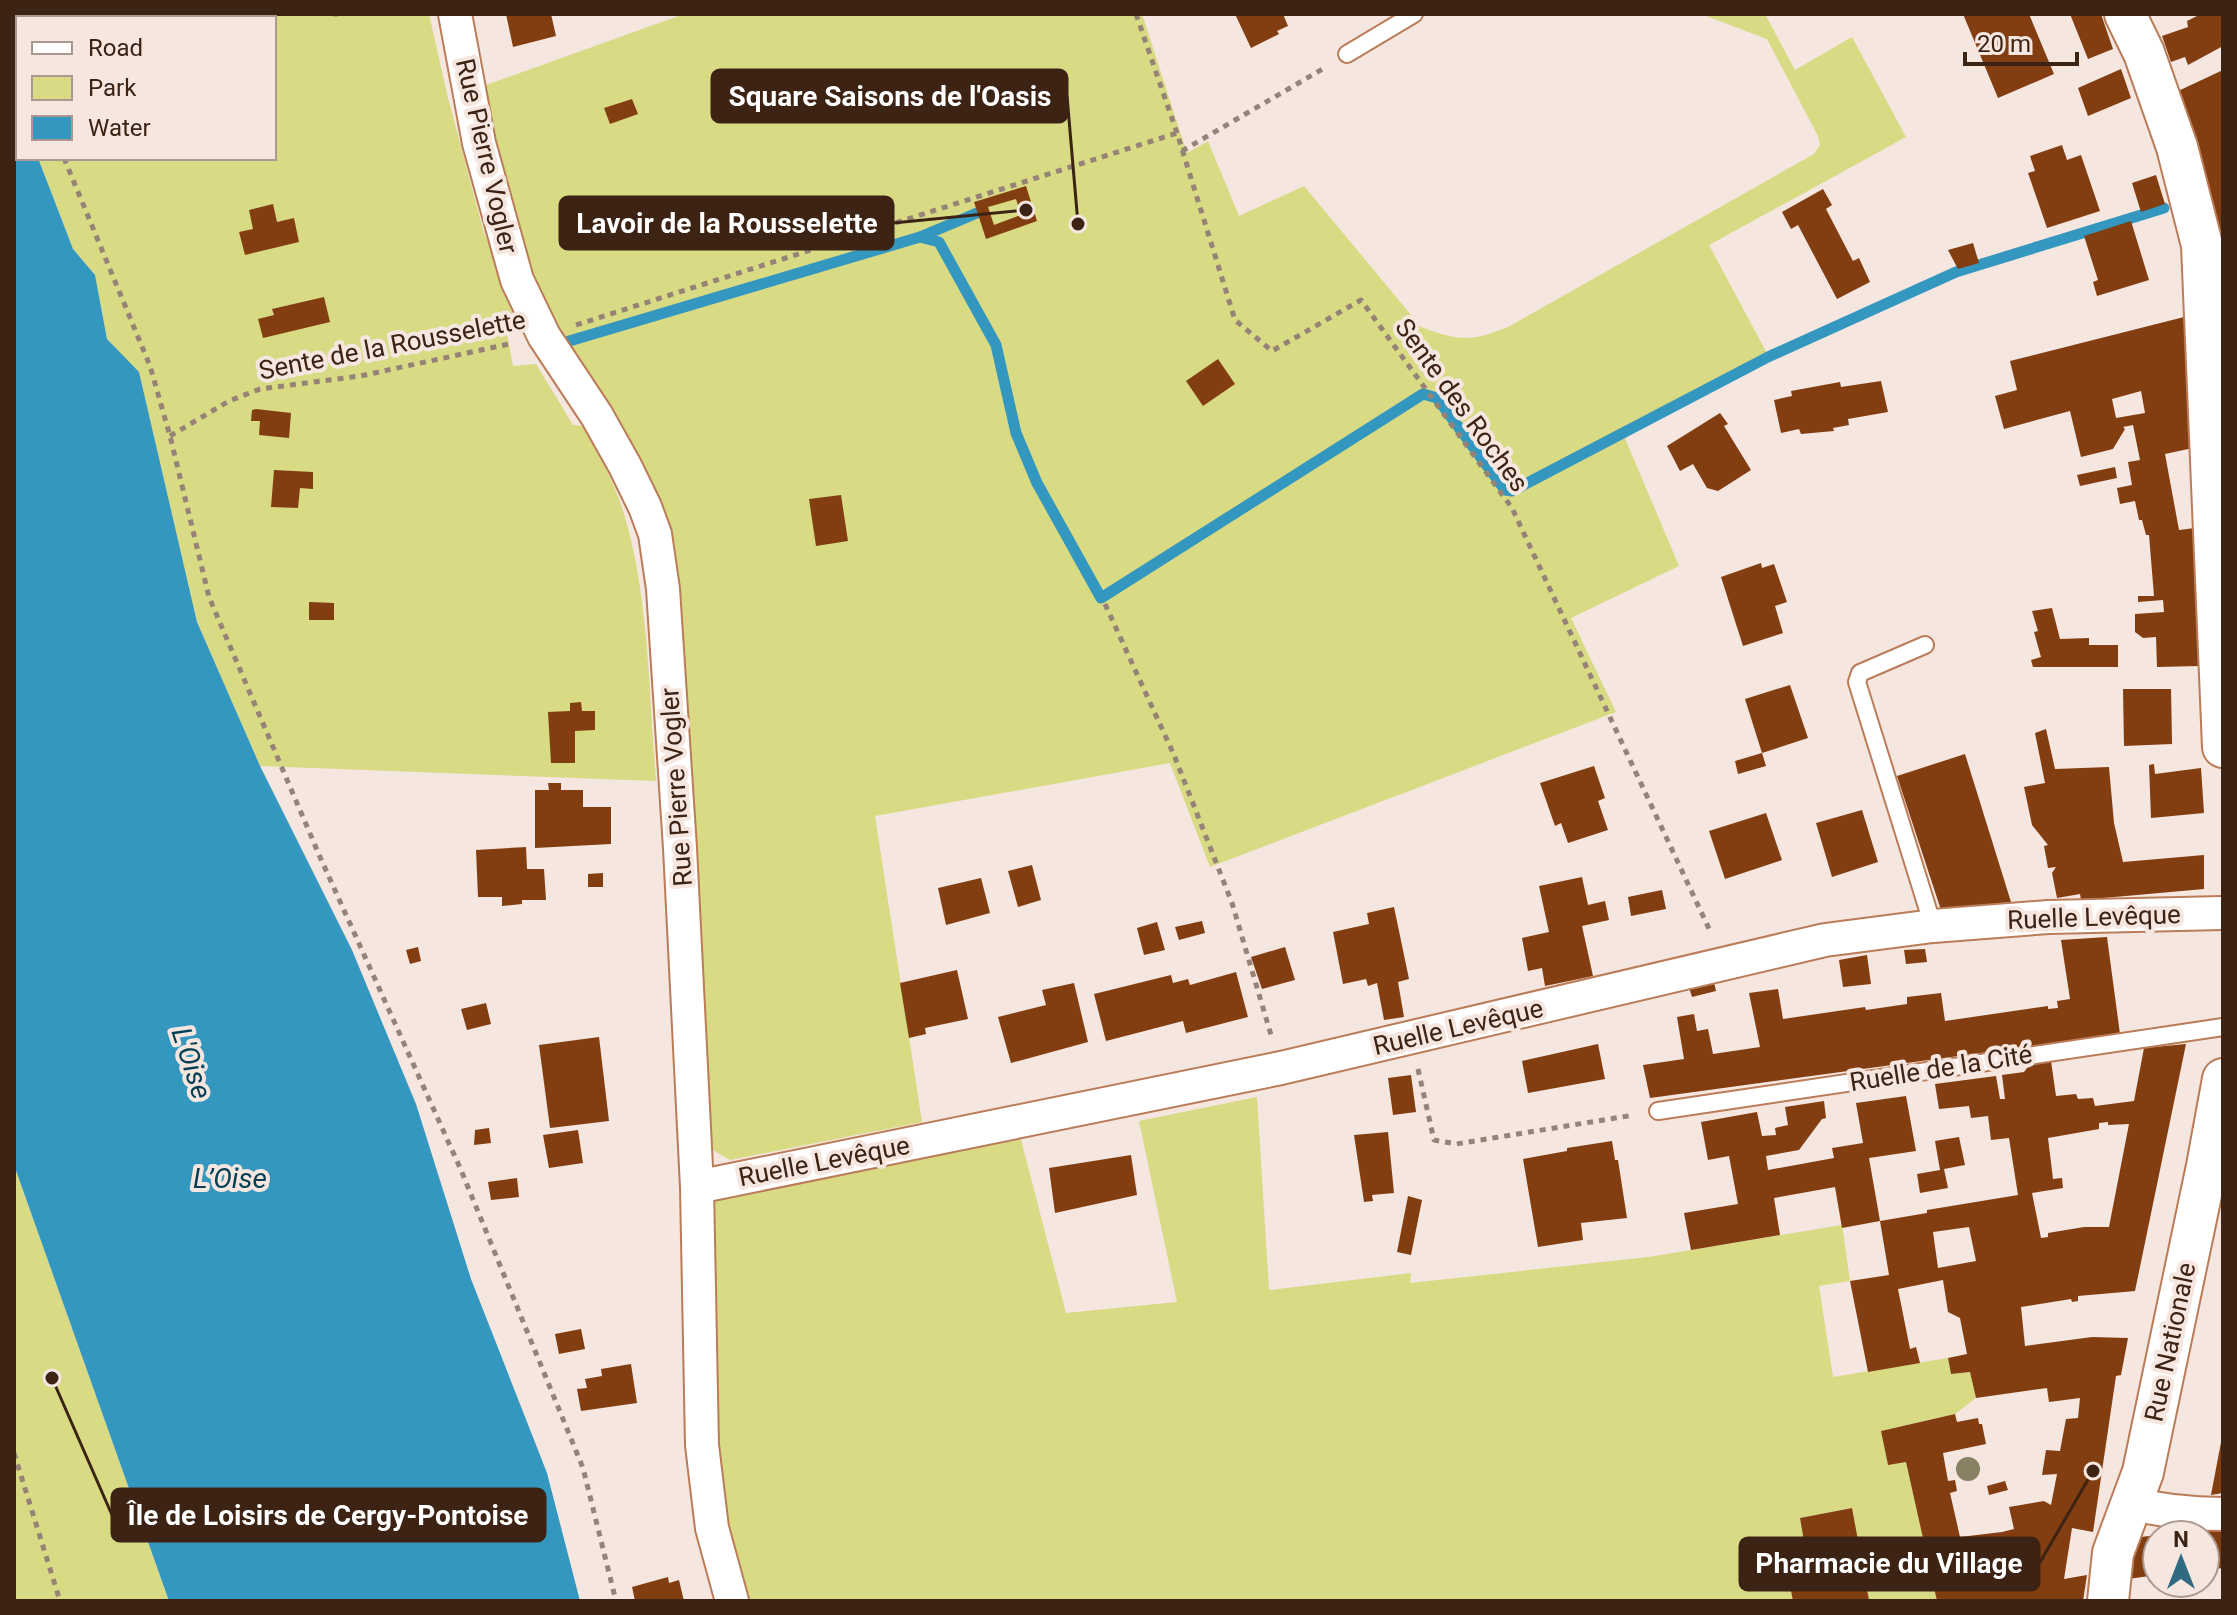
<svg xmlns="http://www.w3.org/2000/svg" width="2237" height="1615" font-family="Roboto,sans-serif">
  <style>
    .green { fill: #d8da84 }
    .water { fill: #3397c0 }
    .lines { fill: none; stroke-linecap: round; stroke-linejoin: round }
    .stream { stroke: #3397c0; stroke-width: 11 }
    .building { fill: #823e11; fill-rule: evenodd }
    .service-casing { stroke: #ba7c59; stroke-width: 20 }
    .minor-casing { stroke: #ba7c59; stroke-width: 36 }
    .tertiary-casing { stroke: #ba7c59; stroke-width: 44 }
    .path { stroke: #968277; stroke-width: 5; stroke-dasharray: 6 6; stroke-linecap: butt }
    .service { stroke: #fff; stroke-width: 16 }
    .minor { stroke: #fff; stroke-width: 32 }
    .tertiary { stroke: #fff; stroke-width: 40 }
    .tree { fill: #888164 }
    .labels { text-anchor: middle; stroke-width: 8; stroke-linejoin: round; paint-order: stroke }
    .street-label { font-size: 26px; fill: #3c2314; stroke: #f5e6df }
    .water-label { font-size: 28px; font-style: italic; fill: #054055; stroke: #f5e6df }
    .leader { fill: none; stroke: #3c2314; stroke-width: 3 }
    .callout-dot { fill: #3c2314; stroke: #f5e6df; stroke-width: 3 }
    .callout { fill: #3c2314; stroke: #3c2314; stroke-width: 3 }
    .callout-label { font-size: 28px; text-anchor: middle; font-weight: bold; fill: #fff }
  </style>
  <rect width="100%" height="100%" fill="#f5e6df"/>
  <!-- green -->
  <g class="green">
    <path d="M14,14h415l18,80 37,139 31,70 -8,31 6,32 23,-2 37,61 10,1c16,29 32,57 41,88 25,82 25,181 32,267l-396,-15 -63,-144 -58,-249 -32,-34 -12,-64 -22,-26 -35,-91h236v-140h-256v95l-4,-8z"/>
    <path d="M684,14h458l45,139 21,-12 31,75 65,-30 117,141c37,14 50,15 87,0l306,-173 6,-9 -2,-9 -51,-97 -66,-25h64l30,56 57,-33 54,100 -197,108 61,114 -146,77 55,130 -108,52 45,94 -406,155 -40,-104 -295,53 47,306 -192,38 -17,-10 -40,-592 -87,-177 -50,-92 -21,-56 -37,-145z"/>
    <polygon points="1257,1097 1269,1290 1411,1273 1410,1283 1649,1257 1842,1225 1850,1281 1819,1286 1833,1377 1948,1358 1951,1374 1970,1372 1976,1398 1955,1414 1881,1431 1888,1464 1906,1462 1937,1601 1866,1601 1869,1600 1851,1508 1800,1518 1806,1553 1794,1555 1797,1569 1788,1571 1793,1601 747,1601 719,1503 712,1200 1020,1136 1066,1313 1177,1302 1139,1121"/>
    <polygon points="14,1165 165,1590 169,1601 14,1601"/>
  </g>
  <!-- water -->
  <polygon class="water" points="14,105 18,113 18,158 38,158 73,249 95,275 107,339 139,372 197,622 260,766 352,950 416,1104 471,1279 547,1473 580,1601 169,1601 14,1165"/>
  <g class="lines">
    <!-- stream -->
    <g class="stream">
      <polyline points="920,237 977,213"/>
      <polyline points="566,342 920,237 939,242 996,345 1016,433 1037,483 1101,598 1423,394 1437,398 1505,490 1512,491 1768,357 1956,272 2164,208"/>
    </g>
  </g>
  <!-- building -->
  <g class="building">
    <polygon points="506,14 551,14 556,36 513,47"/>
    <polygon points="1235,14 1283,14 1288,26 1277,31 1279,34 1251,48"/>
    <polygon points="1963,14 2029,14 2054,74 1998,98"/>
    <polygon points="2070,14 2101,14 2113,49 2088,59"/>
    <polygon points="2201,14 2223,14 2223,46 2188,65 2185,57 2171,62 2162,36 2188,27 2187,21"/>
    <polygon points="2121,69 2131,98 2088,116 2078,88"/>
    <polygon points="2223,70 2223,251 2176,92"/>
    <polygon points="632,99 638,114 610,124 604,108"/>
    <polygon points="2062,145 2067,160 2081,155 2100,211 2047,228 2028,173 2035,171 2030,156"/>
    <polygon points="2156,175 2165,204 2141,212 2132,183"/>
    <path d="M1026,186l11,35 -51,18 -12,-37zM1016,199l5,16 -27,10 -6,-18z"/>
    <polygon points="1823,189 1832,205 1826,209 1853,261 1859,258 1870,282 1837,299 1798,225 1791,229 1782,212"/>
    <polygon points="273,204 277,222 294,218 299,242 245,255 239,232 253,229 249,210"/>
    <polygon points="2131,221 2149,280 2097,296 2093,282 2098,280 2084,236"/>
    <polygon points="1973,243 1979,263 1958,269 1948,250"/>
    <polygon points="324,297 330,322 263,338 258,319 274,315 272,309"/>
    <path d="M2184,317l9,131 -28,6 14,76 16,-2 5,138 -43,1 -1,-30 -13,1 -8,-6v-18l29,-2 -1,-12 -25,2v-6h16l-5,-61h-3l-4,-15h-3l-4,-19 -15,3 -3,-16 15,-3 -4,-23 12,-2 -7,-35 -10,2 2,2 -12,20 -32,8 -11,-46 -66,18 -9,-33 22,-6 -7,-29zM2141,391l4,22 -29,5 -4,-19z"/>
    <polygon points="1218,359 1235,384 1203,406 1186,381"/>
    <polygon points="1881,381 1888,412 1848,419 1849,425 1833,428 1834,431 1801,434 1799,429 1781,433 1774,400 1792,396 1791,391 1840,382 1841,387"/>
    <polygon points="256,409 291,413 289,438 259,435 260,421 251,421 252,410"/>
    <polygon points="1720,413 1728,424 1724,426 1751,470 1718,491 1707,488 1693,464 1680,471 1667,446"/>
    <polygon points="2115,467 2117,478 2080,486 2077,475"/>
    <polygon points="274,470 313,472 313,489 300,488 298,508 271,507"/>
    <polygon points="841,495 848,541 816,546 809,499"/>
    <polygon points="1761,563 1762,568 1774,564 1787,602 1775,606 1783,633 1743,646 1721,577"/>
    <polygon points="309,602 334,603 334,620 309,620"/>
    <polygon points="2052,608 2060,639 2089,638 2089,645 2118,645 2118,667 2033,667 2031,660 2041,657 2034,632 2038,631 2032,611"/>
    <polygon points="1790,685 1808,738 1762,753 1745,699"/>
    <polygon points="2123,689 2171,689 2172,744 2124,746"/>
    <polygon points="581,702 582,711 595,711 595,730 575,731 575,763 551,763 548,712 570,711 570,703"/>
    <polygon points="2046,729 2055,769 2109,767 2114,823 2123,862 2204,855 2204,889 2081,900 2080,894 2057,898 2052,873 2056,867 2048,868 2044,846 2048,845 2032,825 2024,787 2045,783 2035,733"/>
    <polygon points="1762,753 1766,766 1738,774 1735,761"/>
    <polygon points="1965,754 2011,902 1941,910 1897,776"/>
    <polygon points="2154,764 2155,774 2201,768 2204,813 2151,818 2149,765"/>
    <polygon points="1594,766 1605,798 1598,801 1608,830 1568,843 1561,823 1555,826 1540,783"/>
    <polygon points="548,783 561,783 561,790 583,790 583,807 611,807 611,844 535,848 535,790 549,790"/>
    <polygon points="1862,810 1878,862 1832,877 1816,823"/>
    <polygon points="1766,813 1782,860 1725,879 1709,831"/>
    <polygon points="526,847 527,869 544,869 546,900 522,900 522,904 502,906 502,897 478,897 476,850"/>
    <polygon points="1032,865 1041,900 1018,907 1008,871"/>
    <polygon points="603,873 603,887 588,887 588,874"/>
    <polygon points="1582,877 1588,905 1605,901 1609,920 1582,926 1593,976 1545,986 1542,968 1528,971 1522,938 1549,932 1539,886"/>
    <polygon points="981,878 990,913 946,925 938,888"/>
    <polygon points="1662,890 1666,909 1631,916 1628,897"/>
    <polygon points="1394,907 1409,979 1398,982 1404,1017 1384,1020 1377,983 1368,986 1366,979 1343,984 1333,932 1369,924 1367,913"/>
    <polygon points="1202,921 1205,933 1179,940 1175,927"/>
    <polygon points="1157,922 1165,950 1144,955 1137,928"/>
    <polygon points="2107,937 2120,1034 1650,1098 1643,1065 1684,1059 1677,1017 1694,1014 1697,1031 1708,1029 1713,1054 1760,1047 1749,993 1778,989 1783,1019 1865,1007 1866,1010 1907,1004 1907,997 1941,993 1945,1021 2048,1006 2048,1009 2058,1008 2057,1001 2070,999 2061,940"/>
    <polygon points="418,947 421,961 410,964 406,950"/>
    <polygon points="1285,947 1295,980 1262,989 1251,957"/>
    <polygon points="1925,949 1927,962 1906,964 1904,950"/>
    <polygon points="1867,955 1871,984 1843,987 1839,960"/>
    <polygon points="957,970 968,1019 925,1028 926,1034 909,1038 900,983"/>
    <polygon points="1236,972 1248,1017 1186,1033 1183,1021 1106,1041 1094,994 1171,975 1173,983 1188,979 1190,985"/>
    <polygon points="1713,978 1716,991 1692,997 1688,984"/>
    <polygon points="1074,983 1088,1042 1011,1063 998,1017 1046,1005 1042,990"/>
    <polygon points="486,1003 491,1024 467,1030 461,1009"/>
    <polygon points="599,1037 609,1121 550,1128 539,1045"/>
    <polygon points="1598,1044 1605,1079 1528,1093 1522,1061"/>
    <path d="M2186,1044l-51,247 -57,5v5l-6,1 -1,-3 -50,8 4,39 67,-9 36,1 -7,37 -5,1 -23,156 -21,-4 -8,51 23,-4 -4,26h-146l-31,-139 -18,3 -7,-34 74,-17 2,8 21,-4 1,6h3l4,20 -43,9 5,28 7,-1 2,11 -7,2 10,44 42,-5 12,-3 -5,-22 35,-6 7,4 6,-31 -15,1 4,-25 14,1 6,-32 12,-1 2,-20 -31,4 -2,-14 -71,10 -6,-26 -19,2 -3,-16 19,-4 -7,-36 -12,-6 -5,-32 -45,9 12,60 6,-2 4,16 -52,9 -18,-91 39,-6 -9,-54 47,-8v-3l91,-15 -9,-57 -18,2 -3,-24 -17,2 -2,-12 -30,3 -4,-25 61,-8 4,23h5l-3,-24 22,-3 6,-8 21,-3 5,35 20,-2 2,5 15,-1 2,8 39,-5 10,-53zM2108,1122v3l21,-1 -20,103h-25l-36,6v4l-7,1 -9,-45 31,-5 -1,-10 -9,1 -5,-41 51,-9v-6zM1969,1227l7,34 -38,7 -5,-36z"/>
    <polygon points="1411,1075 1416,1112 1393,1115 1388,1078"/>
    <polygon points="1906,1096 1916,1151 1869,1158 1880,1221 1842,1228 1835,1187 1774,1198 1780,1235 1691,1250 1684,1213 1738,1204 1729,1156 1708,1160 1701,1122 1757,1112 1762,1136 1776,1135 1775,1128 1788,1125 1785,1107 1824,1101 1826,1118 1822,1119 1799,1150 1766,1156 1768,1170 1834,1158 1832,1148 1863,1143 1856,1103"/>
    <polygon points="489,1128 491,1143 474,1145 475,1130"/>
    <polygon points="578,1130 583,1163 549,1168 543,1135"/>
    <polygon points="1388,1132 1394,1193 1372,1195 1373,1201 1364,1202 1354,1135"/>
    <polygon points="1959,1137 1965,1165 1944,1169 1948,1188 1920,1193 1917,1174 1940,1170 1935,1141"/>
    <polygon points="1612,1141 1615,1160 1618,1160 1627,1218 1581,1223 1583,1240 1538,1247 1523,1159 1567,1151 1567,1148"/>
    <polygon points="1131,1155 1137,1195 1055,1213 1049,1168"/>
    <polygon points="517,1178 519,1197 491,1200 488,1182"/>
    <polygon points="1408,1196 1422,1200 1411,1255 1397,1252"/>
    <polygon points="581,1329 585,1349 559,1354 555,1334"/>
    <polygon points="631,1364 637,1403 581,1411 577,1389 587,1388 585,1379 602,1376 601,1369"/>
    <polygon points="2222,1437 2223,1493 2211,1495"/>
    <polygon points="2005,1481 2008,1490 1989,1495 1987,1486"/>
    <polygon points="1852,1508 1869,1600 1793,1601 1787,1570 1797,1569 1794,1555 1806,1553 1800,1518"/>
    <polygon points="2215,1526 2223,1527 2223,1568 2205,1570 2205,1535 2168,1535"/>
    <polygon points="2157,1535 2157,1575 2128,1579 2133,1538"/>
    <polygon points="668,1577 669,1583 679,1580 684,1601 635,1601 632,1587"/>
  </g>
  <g class="lines">
    <defs>
      <g id="service">
        <polyline points="1347,54 1414,14"/>
        <polyline points="1925,645 1860,673 1857,682 1933,926"/>
        <polyline points="1658,1111 2223,1027"/>
      </g>
      <g id="minor">
        <polyline points="455,14 479,143 517,280 544,336 597,416 625,466 645,507 655,534 663,589 680,848 697,1187 702,1445 712,1528 732,1601"/>
        <polyline points="697,1187 1281,1068 1825,940 1933,926 2048,917 2223,913"/>
        <path d="M2130,1503c31,8 61,11 93,11"/>
      </g>
      <g id="tertiary">
        <polyline points="2125,14 2144,53 2177,147 2202,245 2223,747"/>
        <polyline points="2108,1601 2113,1553 2143,1472 2207,1166 2223,1079"/>
      </g>
    </defs>
    <!-- service casing -->
    <use href="#service" class="service-casing"/>
    <!-- minor casing -->
    <use href="#minor" class="minor-casing"/>
    <!-- tertiary casing -->
    <use href="#tertiary" class="tertiary-casing"/>
    <!-- path -->
    <g class="path">
      <polyline points="333,14 338,14"/>
      <polyline points="1136,14 1177,133 1235,320 1272,351 1361,300 1512,508 1711,933"/>
      <polyline points="131,18 145,14"/>
      <polyline points="14,39 18,50"/>
      <polyline points="1182,151 1326,67"/>
      <polyline points="64,158 150,366 170,436 209,597 320,857 461,1170 583,1468 616,1601"/>
      <polyline points="576,325 1177,133"/>
      <polyline points="170,436 229,401 260,389 360,376 509,344"/>
      <polyline points="1105,604 1174,755 1232,903 1271,1035"/>
      <polyline points="1418,1069 1434,1140 1456,1144 1634,1115"/>
      <polyline points="14,1453 60,1601"/>
    </g>
    <!-- service -->
    <use href="#service" class="service"/>
    <!-- minor -->
    <use href="#minor" class="minor"/>
    <!-- tertiary -->
    <use href="#tertiary" class="tertiary"/>
  </g>
  <!-- trees -->
  <circle class="tree" cx="1968" cy="1469" r="12"/>
  <g class="labels">
    <!-- street labels -->
    <g class="street-label">
      <text transform="translate(487 156) rotate(77)" y="9">Rue Pierre Vogler</text>
      <text transform="translate(392 345) rotate(-11)" y="9">Sente de la Rousselette</text>
      <text transform="translate(1462 405) rotate(54)" y="9">Sente des Roches</text>
      <text transform="translate(676 787) rotate(-94)" y="9">Rue Pierre Vogler</text>
      <text transform="translate(2094 917) rotate(-2)" y="9">Ruelle Levêque</text>
      <text transform="translate(1458 1027) rotate(-13)" y="9">Ruelle Levêque</text>
      <text transform="translate(1941 1068) rotate(-9)" y="9">Ruelle de la Cité</text>
      <text transform="translate(824 1161) rotate(-11)" y="9">Ruelle Levêque</text>
      <text transform="translate(2170 1342) rotate(-78)" y="9">Rue Nationale</text>
    </g>
    <!-- water labels -->
    <g class="water-label">
      <text transform="translate(192 1063) rotate(72)" y="10">L'Oise</text>
      <text x="230" y="1188">L’Oise</text>
    </g>
  </g>
  <!-- callouts -->
  <path class="leader" d="M1078 224L1067 96M1026 210L893 223M52 1378L112 1515M2093 1471L2039 1564"/>
  <g class="callout-dot">
    <circle cx="1078" cy="224" r="8"/>
    <circle cx="1026" cy="210" r="8"/>
    <circle cx="52" cy="1378" r="8"/>
    <circle cx="2093" cy="1471" r="8"/>
  </g>
  <g class="callout">
    <rect x="712" y="70" width="355" height="52" rx="8"/>
    <rect x="560" y="197" width="333" height="52" rx="8"/>
    <rect x="112" y="1489" width="433" height="52" rx="8"/>
    <rect x="1740" y="1538" width="299" height="52" rx="8"/>
  </g>
  <g class="callout-label">
    <text x="890" y="106">Square Saisons de l'Oasis</text>
    <text x="727" y="233">Lavoir de la Rousselette</text>
    <text x="328" y="1525">Île de Loisirs de Cergy-Pontoise</text>
    <text x="1889" y="1573">Pharmacie du Village</text>
  </g>
  <!-- border -->
  <rect width="2237" height="1615" fill="none" stroke="#3c2314" stroke-width="32"/>
  <!-- legend -->
  <rect x="16" y="16" width="260" height="144" fill="#f5e6df" stroke="#ab988e" stroke-width="2"/>
  <rect x="32" y="42" width="40" height="12" fill="#ffffff" stroke="#ab988e" stroke-width="2"/>
  <text x="88" y="56" font-size="24" fill="#3c2314">Road</text>
  <rect x="32" y="76" width="40" height="24" fill="#d8da84" stroke="#ab988e" stroke-width="2"/>
  <text x="88" y="96" font-size="24" fill="#3c2314">Park</text>
  <rect x="32" y="116" width="40" height="24" fill="#3397c0" stroke="#ab988e" stroke-width="2"/>
  <text x="88" y="136" font-size="24" fill="#3c2314">Water</text>
  <!-- north arrow -->
  <g transform="translate(2181 1559)"><circle r="38" fill="#f5e6df" stroke="#ab988e" stroke-width="2"/>
  <path d="M0-6L14 30L0 20L-14 30Z" fill="#2f6982"/>
  <text y="-12" font-size="22" font-weight="bold" text-anchor="middle" fill="#3c2314">N</text>
  </g>
  <!-- scale -->
  <path d="M1965 52v12h112v-12" fill="none" stroke="#3c2314" stroke-width="4"/>
  <text x="1977" y="52" font-size="24" fill="#3c2314" stroke="#f5e6df" stroke-width="6" paint-order="stroke">20 m</text>
</svg>
